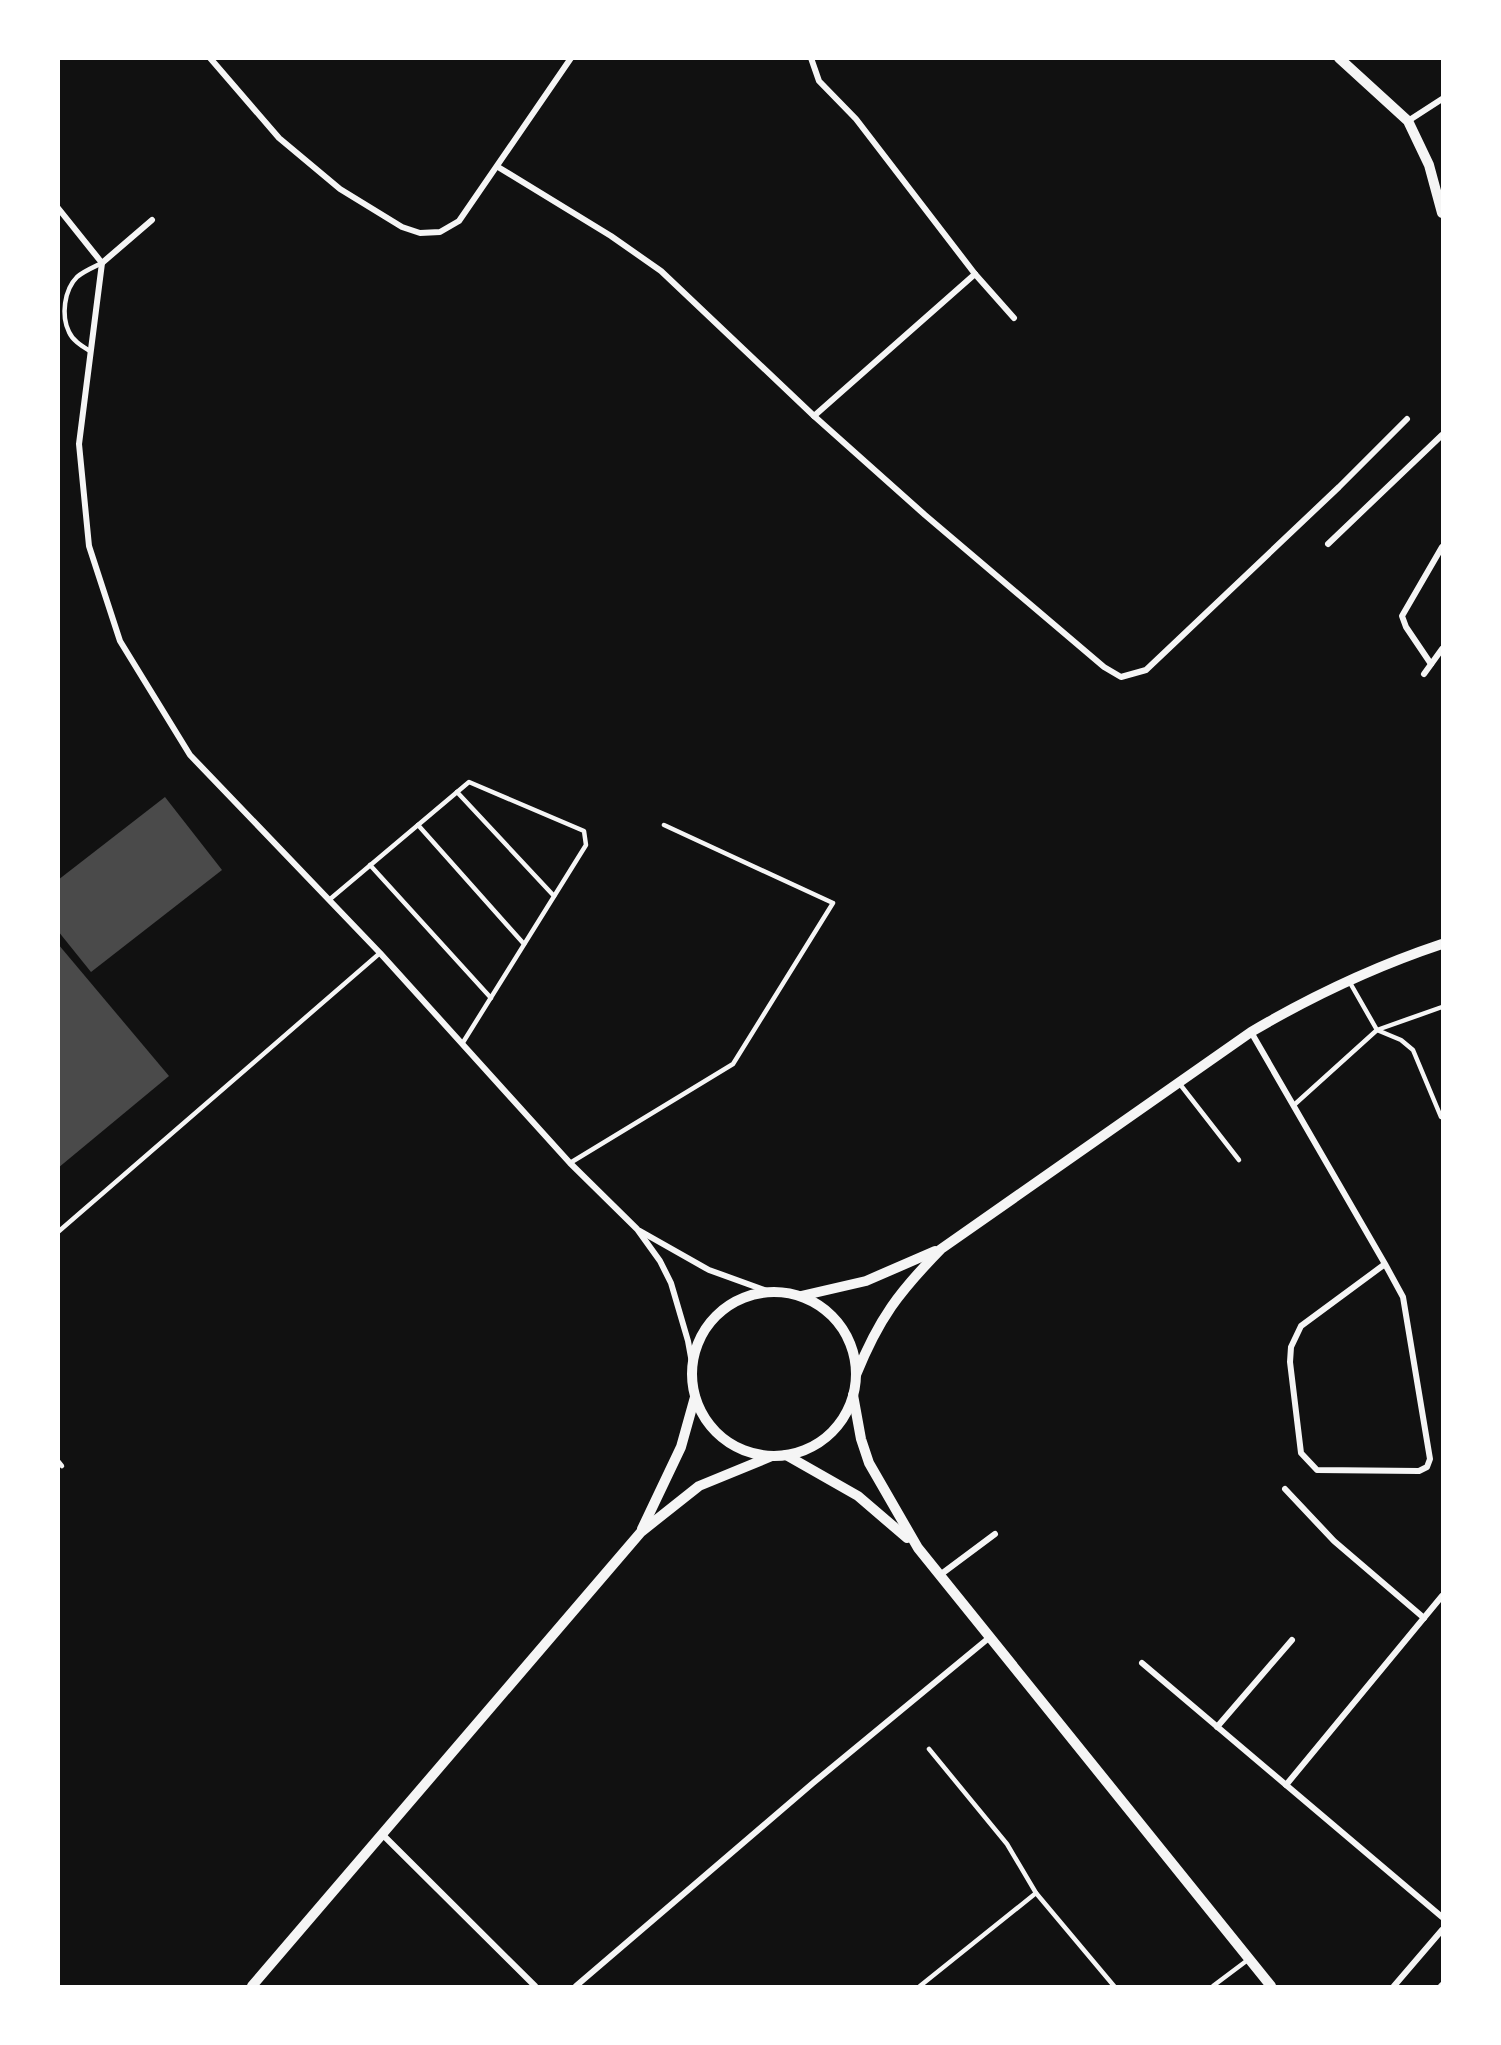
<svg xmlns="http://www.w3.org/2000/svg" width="1501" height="2045" font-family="Cabin,sans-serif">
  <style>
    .building { fill: #4a4a4a }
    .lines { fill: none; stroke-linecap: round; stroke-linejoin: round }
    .service { stroke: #f5f5f5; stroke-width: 4.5 }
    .minor { stroke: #f5f5f5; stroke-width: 6 }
    .tertiary { stroke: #f5f5f5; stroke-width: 10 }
  </style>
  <rect width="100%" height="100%" fill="#111"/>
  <!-- building -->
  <g class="building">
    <polygon points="165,797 222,870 91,972 58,931 58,880"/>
    <polygon points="58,944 169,1076 58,1168"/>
  </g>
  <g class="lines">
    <!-- service -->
    <g class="service">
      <path d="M90,351c-8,-5 -17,-10 -21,-19 -8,-16 -5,-42 8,-55 7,-6 17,-10 25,-14"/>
      <polyline points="457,792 554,896"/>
      <polyline points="418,825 524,944"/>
      <polyline points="370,865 491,998"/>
      <polyline points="329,900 469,782 584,831 586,845 462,1044"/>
      <polyline points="1349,981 1377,1030 1401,1040 1413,1050 1441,1117"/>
      <polyline points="1179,1083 1239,1160"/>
      <polyline points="1294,1105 1377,1030 1442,1007"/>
      <polyline points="570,1163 733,1064 833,903 664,825"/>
      <polyline points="58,1232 380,953"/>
      <polyline points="58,1461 62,1466"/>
      <polyline points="929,1749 1007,1844 1036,1893 1114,1986"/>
      <polyline points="920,1986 1036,1893"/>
      <polyline points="1213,1986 1249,1959"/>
    </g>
    <!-- minor -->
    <g class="minor">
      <polyline points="210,58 279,138 340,189 402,227 420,233 440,232 459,221 571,58"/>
      <polyline points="811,58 819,81 856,119 975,274 1014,318"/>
      <polyline points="1408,121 1442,99"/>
      <polyline points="498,167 611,236 661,271 814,416 925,515 1104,667 1121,677 1146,670 1339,487 1407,419"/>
      <polyline points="58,208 102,263 79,444 89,546 120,641 190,755 380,953 570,1163 637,1229 660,1261 671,1283 688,1341 692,1363"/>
      <polyline points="102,263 152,220"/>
      <polyline points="814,416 975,274"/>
      <polyline points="1328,544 1442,435"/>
      <polyline points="1431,664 1406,627 1402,616 1442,547"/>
      <polyline points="1424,674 1442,649"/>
      <polyline points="1251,1032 1385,1264 1403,1297 1430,1459 1427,1467 1419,1471 1317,1470 1301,1453 1290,1362 1291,1347 1301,1326 1385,1264"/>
      <polyline points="640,1231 709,1270 770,1292"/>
      <polyline points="1285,1489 1334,1541 1424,1618"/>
      <polyline points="940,1575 995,1534"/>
      <polyline points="1142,1663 1442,1917"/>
      <polyline points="1217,1727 1292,1640"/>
      <polyline points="1286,1785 1442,1596"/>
      <polyline points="382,1834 535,1986"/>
      <polyline points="576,1986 813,1783 990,1637"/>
      <polyline points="1394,1986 1442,1930"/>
      <polyline points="1441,1986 1442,1985"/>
    </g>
    <!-- tertiary -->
    <g class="tertiary">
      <polyline points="1339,58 1408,121 1429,165 1442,213"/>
      <circle cx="774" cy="1374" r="82"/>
      <polyline points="801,1296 866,1281 935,1251"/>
      <path d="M856,1375c23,-57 43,-83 85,-126l310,-217c61,-36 125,-66 191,-88"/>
      <polyline points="853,1395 861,1439 869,1463 918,1548 1271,1986"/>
      <polyline points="786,1455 858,1496 907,1538"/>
      <polyline points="642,1529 681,1447 695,1397"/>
      <polyline points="252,1986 641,1532 699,1486 772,1456"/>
    </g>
  </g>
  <!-- border -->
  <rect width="1501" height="2045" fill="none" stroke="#ffffff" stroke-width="120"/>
</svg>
